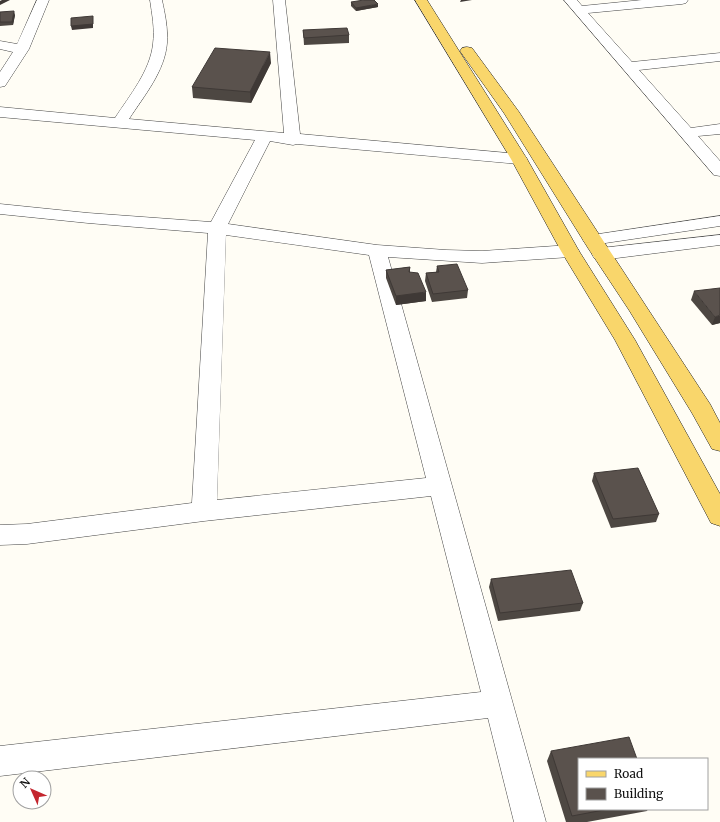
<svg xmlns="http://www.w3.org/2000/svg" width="720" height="822" font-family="Merriweather,serif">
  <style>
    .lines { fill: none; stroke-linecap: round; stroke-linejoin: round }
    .minor-casing { stroke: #444; stroke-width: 1 }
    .major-casing { stroke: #222; stroke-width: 1 }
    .minor { fill: #fff; fill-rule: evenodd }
    .major { fill: #f9d66b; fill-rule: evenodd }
    .wall { fill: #4d4742 }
    .shaded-wall { fill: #3f3936 }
    .building { fill: #5a524d; stroke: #3f3936 }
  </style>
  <rect width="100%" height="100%" fill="#fffdf5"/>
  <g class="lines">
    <defs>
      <g id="minor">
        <polygon points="37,0 49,0 29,49 5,86 0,87 0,72 13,52 0,49 0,41 17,44"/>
        <path d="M150,0h12c3,14 6,28 5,43 -2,28 -23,53 -38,76l155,14 -11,-133h12l15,134 219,20 6,2 2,3 -2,3 -6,2 -222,-20 -4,1 -23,-4 -42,83 149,21 69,5 36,1 88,-6 6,2 3,4 -3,4 -6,2 -88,6 -94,-6 158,565h-32l-26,-104 -488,58v-30l481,-54 -50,-196 -227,25 -177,23 -27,1v-20l27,-1 165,-21 16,-270 -120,-10 -88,-9v-10l88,9 123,9 44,-82 -255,-23v-10l115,11c15,-23 35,-47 38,-74 2,-15 -1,-30 -3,-44zM226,235l143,20 57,223 -209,22z"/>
        <polygon points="564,0 577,0 582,6 642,0 688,0 686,3 682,4 588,13 632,62 720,53 720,61 639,70 691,128 720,124 720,134 698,136 720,161 720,176 714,175"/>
        <polygon points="720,216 720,226 592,245 586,244 583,240 586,236 592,235"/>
        <polygon points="720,235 720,245 601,260 594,258 592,254 594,250 601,248"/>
      </g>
      <g id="major">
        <polygon points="415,0 427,0 527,159 579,251 635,340 720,494 720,526 711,523 615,340 561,251 511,159"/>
        <polygon points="467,47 472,48 519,112 710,404 720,423 720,451 712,449 692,413 629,310 588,248 504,113 460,51 462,48"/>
      </g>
    </defs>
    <!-- minor casing -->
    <use href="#minor" class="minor-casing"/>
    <!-- major casing -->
    <use href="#major" class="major-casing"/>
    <!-- minor -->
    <use href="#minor" class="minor"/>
    <!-- major -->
    <use href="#major" class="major"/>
  </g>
  <!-- wall -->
  <g class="wall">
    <polygon points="351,2 378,7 356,11 351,6"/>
    <polygon points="0,12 15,15 13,25 0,26"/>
    <polygon points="303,30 349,35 349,43 304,45"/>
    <polygon points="271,63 251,103 193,98 192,87"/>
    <polygon points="437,266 468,290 467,298 432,302 425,281 426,273 436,272"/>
    <polygon points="410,267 410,272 426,301 396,305 386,278 386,270"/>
    <polygon points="694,291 720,323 712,325 691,300"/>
    <polygon points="594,473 659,514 656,522 611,528 592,481"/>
    <polygon points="491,579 583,603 580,611 498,621 489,587"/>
    <polygon points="551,751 579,809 648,809 647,811 587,822 566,822 547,761"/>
  </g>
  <!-- shaded-wall -->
  <g class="shaded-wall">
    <polygon points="2,0 10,0 0,5 0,1"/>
    <polygon points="461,0 472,0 460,2"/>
    <polygon points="378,4 378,7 356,11 356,8"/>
    <polygon points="14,11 15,15 13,25 12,22"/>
    <polygon points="93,16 93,28 72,30 71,26"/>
    <polygon points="270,52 271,63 251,103 250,92"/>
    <polygon points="426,292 426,301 396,305 396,296"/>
    <polygon points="720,315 720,323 712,325 715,317"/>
  </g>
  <!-- building -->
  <g class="building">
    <polygon points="364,0 374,0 378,4 356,8 351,2"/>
    <polygon points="14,11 12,22 0,22 0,12"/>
    <polygon points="93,16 93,24 71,26 71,18"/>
    <polygon points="347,28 349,35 304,38 303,30"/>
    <polygon points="215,48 270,52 250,92 192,87"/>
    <polygon points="457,264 468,290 433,294 426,273 439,272 437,266"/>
    <polygon points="410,267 409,272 418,273 426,292 396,296 386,270"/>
    <polygon points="720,288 720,315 715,317 694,291"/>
    <polygon points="638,468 659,514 613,519 594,473"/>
    <polygon points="571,570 583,603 500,613 491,579"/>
    <polygon points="629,737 637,759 579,759 579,809 609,809 572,816 551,751"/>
  </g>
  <!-- legend -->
  <rect x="578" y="758" width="130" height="52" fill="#ffffff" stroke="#a0a0a0"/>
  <rect x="586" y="771" width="20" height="6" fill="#f9d66b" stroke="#a0a0a0"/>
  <text x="614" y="778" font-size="12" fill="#111111">Road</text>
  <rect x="586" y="788" width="20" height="12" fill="#5a524d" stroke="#a0a0a0"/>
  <text x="614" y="798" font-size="12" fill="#111111">Building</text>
  <!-- north arrow -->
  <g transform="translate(32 790) rotate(315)"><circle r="19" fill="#ffffff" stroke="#a0a0a0"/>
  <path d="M0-3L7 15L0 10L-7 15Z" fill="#c4262e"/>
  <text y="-6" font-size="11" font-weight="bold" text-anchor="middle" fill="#111111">N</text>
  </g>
</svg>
